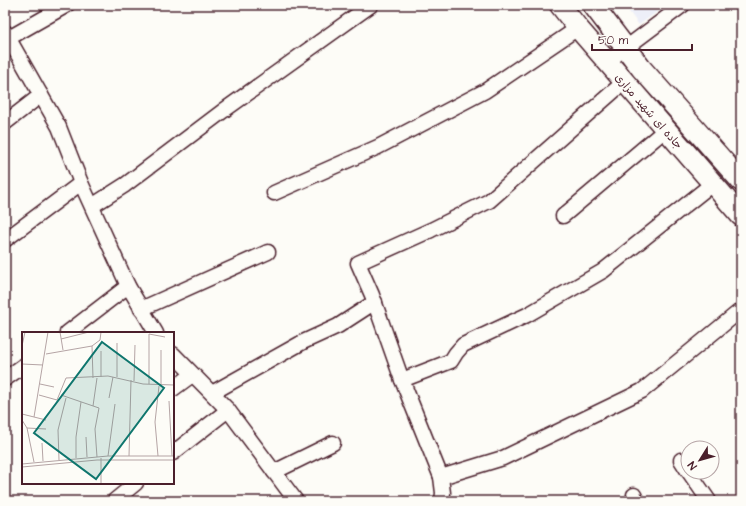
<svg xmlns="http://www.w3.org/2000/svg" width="746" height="506" font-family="'Architects Daughter','Playpen Sans Arabic',sans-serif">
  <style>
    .built { fill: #edeff8 }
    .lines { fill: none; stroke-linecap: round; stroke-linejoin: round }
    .street-casing { stroke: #4a1f2b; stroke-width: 17 }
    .secondary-casing { stroke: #4a1f2b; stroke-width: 23 }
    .street { stroke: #fdfcf7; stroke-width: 14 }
    .secondary { stroke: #fdfcf7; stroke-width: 20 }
    .labels { text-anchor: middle; stroke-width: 3; stroke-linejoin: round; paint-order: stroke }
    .street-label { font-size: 11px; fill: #4a1f2b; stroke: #fdfcf7 }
    .inset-road { fill: none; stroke: #b5a4a5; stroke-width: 1 }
    .view { fill: #0f766e; fill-opacity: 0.15; stroke: #0f766e; stroke-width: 2 }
    .inset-edge { fill: none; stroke: #4a1f2b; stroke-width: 2 }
  </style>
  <rect width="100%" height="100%" fill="#fdfcf7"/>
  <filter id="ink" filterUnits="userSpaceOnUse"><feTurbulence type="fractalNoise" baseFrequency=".025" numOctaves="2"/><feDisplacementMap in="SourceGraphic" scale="8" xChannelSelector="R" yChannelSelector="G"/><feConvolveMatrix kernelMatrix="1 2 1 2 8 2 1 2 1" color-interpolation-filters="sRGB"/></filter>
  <g filter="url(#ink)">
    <!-- built -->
    <polygon class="built" points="624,5 666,5 639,25"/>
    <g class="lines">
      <defs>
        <g id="street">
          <polyline points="5,32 59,127 81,183 128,286 156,333"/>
          <polyline points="9,38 67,5"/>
          <polyline points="607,62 683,5"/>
          <polyline points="5,123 41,95"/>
          <polyline points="274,193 378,147 485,91 578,28"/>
          <polyline points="92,206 125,185 223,111 371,5"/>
          <polyline points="563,216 665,130"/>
          <polyline points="5,240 81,183"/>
          <polyline points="141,309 268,252"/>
          <polyline points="67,333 128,286"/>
          <polyline points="173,354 228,410 296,501"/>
          <polyline points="5,379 23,366"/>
          <polyline points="402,380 451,361 456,353 463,345 527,315 603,271 712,184"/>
          <polyline points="173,389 192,375"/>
          <polyline points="212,393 303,342 338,326 375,302"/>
          <polyline points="173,453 228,410"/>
          <polyline points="681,460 688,471"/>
          <polyline points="274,472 333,443"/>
          <polyline points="689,472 709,501"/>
          <polyline points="441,477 503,458 642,391 741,310"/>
          <polyline points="634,495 637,501"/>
          <polyline points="114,501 136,483"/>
          <polyline points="442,501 443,493 441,477 402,380 372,295 358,263 431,230 489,201 624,82"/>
        </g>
        <g id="secondary">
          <polyline points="560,5 578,28 741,216"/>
          <polyline points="593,5 641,68 741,181"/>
        </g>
      </defs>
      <!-- street casing -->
      <use href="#street" class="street-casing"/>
      <!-- secondary casing -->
      <use href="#secondary" class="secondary-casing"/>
      <!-- street -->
      <use href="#street" class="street"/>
      <!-- secondary -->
      <use href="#secondary" class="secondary"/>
    </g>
  </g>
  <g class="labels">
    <!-- street labels -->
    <g class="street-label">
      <text transform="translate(649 111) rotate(49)" y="4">جاده ای شهید مزاری</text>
    </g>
  </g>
  <!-- overview -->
  <g transform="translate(22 332)">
    <rect width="152" height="152" fill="#fdfcf7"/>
    <path class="inset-road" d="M38,0l3,18M39,7l28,-7M95,11v34M0,14l3,-14M70,14l1,32M139,18v36M24,22l46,-8 8,-6 1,-8M0,32l21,1M79,45v-26M112,49l1,-36M18,52l14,3M127,52v-50l16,3M17,63l18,5 9,-22 42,-2 35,8 31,1M39,63l38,13 -4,21 2,28M87,66l4,-21M147,69l3,55M71,74l4,-28M0,82l24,6M12,85l14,-85M0,88l5,8 7,34M5,96l19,1M64,105l1,20M20,111l1,18M86,124l7,-52M107,124l2,-76M136,124l-3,-34 4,-36M54,126v-21l5,-35M37,128l-1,-30 8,-32M0,132l86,-8h66M0,135l75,-7h77M79,152v-26"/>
    <path class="view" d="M80,10l62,46 -68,91 -62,-46z"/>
    <rect width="152" height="152" class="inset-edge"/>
  </g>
  <!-- margin -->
  <rect width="746" height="506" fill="none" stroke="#fdfcf7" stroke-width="20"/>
  <rect x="10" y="10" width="726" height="486" fill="none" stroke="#4a1f2b" stroke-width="1.5" filter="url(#ink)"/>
  <!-- north arrow -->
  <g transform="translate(700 460) rotate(233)"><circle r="19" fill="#fdfcf7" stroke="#b5a4a5"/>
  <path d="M0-3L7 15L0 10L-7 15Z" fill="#4a1f2b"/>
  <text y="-6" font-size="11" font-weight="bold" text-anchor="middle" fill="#4a1f2b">N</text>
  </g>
  <!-- scale -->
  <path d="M592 44v6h100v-6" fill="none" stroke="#4a1f2b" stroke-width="2"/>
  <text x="598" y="44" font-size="12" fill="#4a1f2b" stroke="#fdfcf7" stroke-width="3" paint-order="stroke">50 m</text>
</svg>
